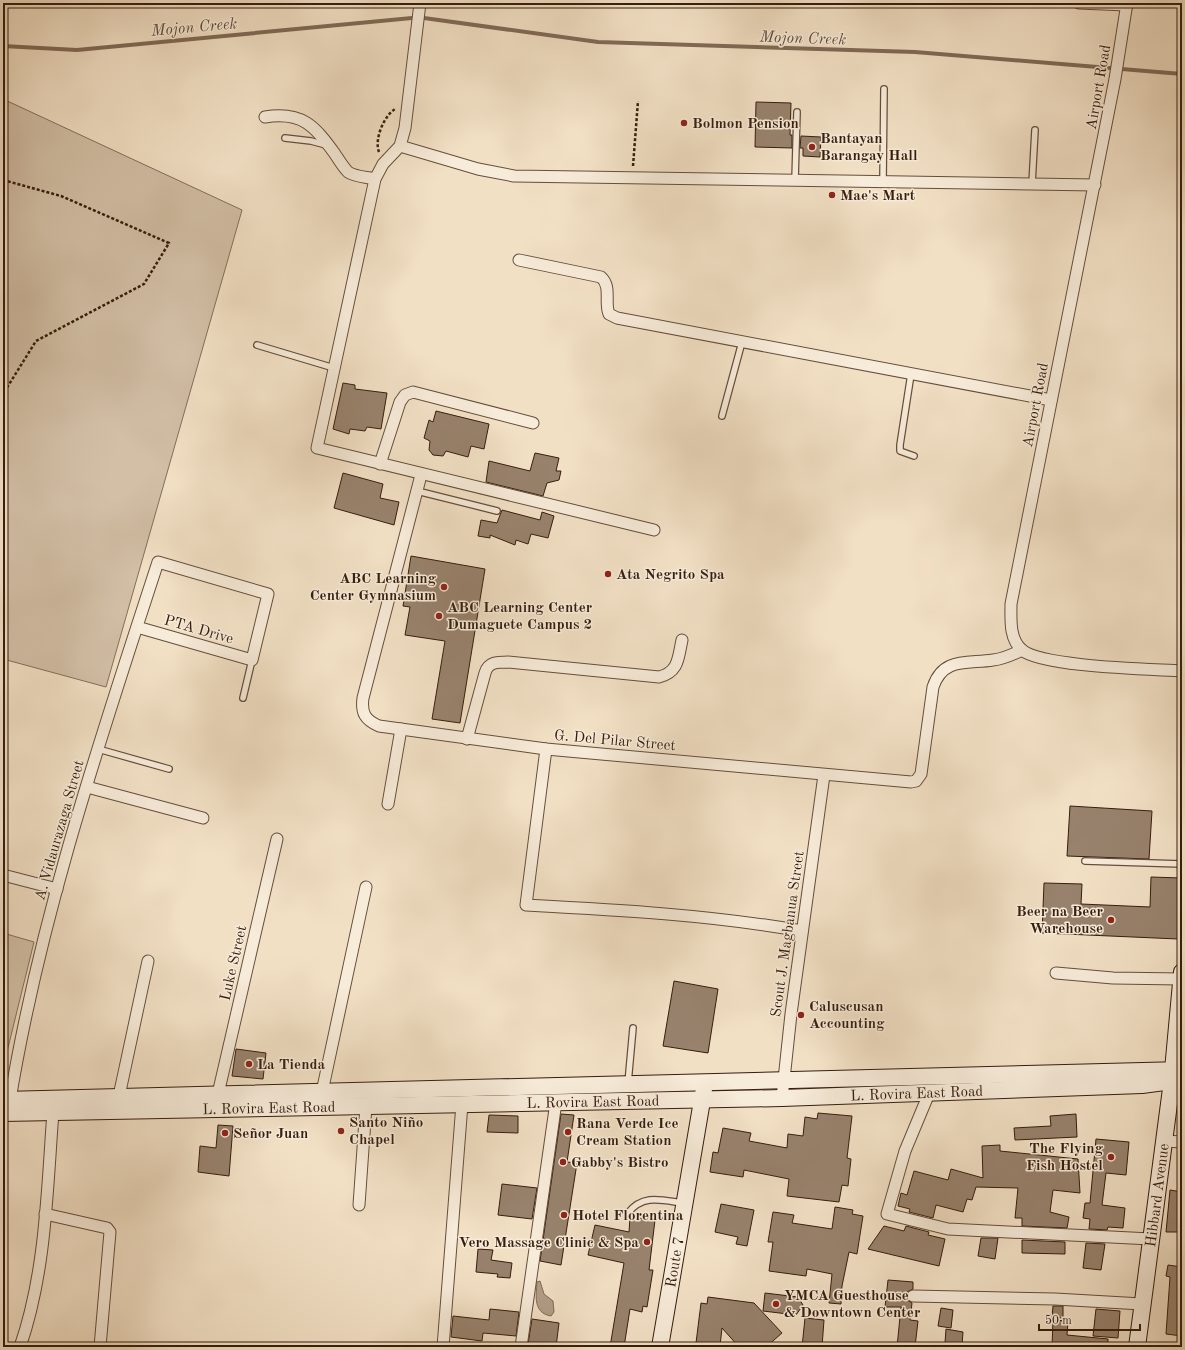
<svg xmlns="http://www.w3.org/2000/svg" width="1185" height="1350" font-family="'Old Standard TT',serif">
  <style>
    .green { fill: #d2bfa6; stroke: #846e5a }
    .water { fill: #b29e87; stroke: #806a57 }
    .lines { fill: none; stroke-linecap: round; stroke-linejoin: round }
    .stream { stroke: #806a57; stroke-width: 4 }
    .building { fill: #98826d; stroke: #361d0e }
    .lane-casing { stroke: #654e3c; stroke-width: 8 }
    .street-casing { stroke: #654e3c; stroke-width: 13 }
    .secondary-casing { stroke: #361d0e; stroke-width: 18 }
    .path { stroke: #361d0e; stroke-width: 2.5; stroke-dasharray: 3 2; stroke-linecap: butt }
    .lane { stroke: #f7ebd9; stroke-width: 5.5 }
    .street { stroke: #f7ebd9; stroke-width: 11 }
    .secondary { stroke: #f7ebd9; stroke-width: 16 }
    .poi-dot { fill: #8f2418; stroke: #f7ebd9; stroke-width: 1.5 }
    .labels { text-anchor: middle; stroke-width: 3; stroke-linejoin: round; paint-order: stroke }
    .street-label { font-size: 15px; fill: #361d0e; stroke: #f7ebd9 }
    .poi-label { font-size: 15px; font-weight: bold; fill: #361d0e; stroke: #f7ebd9; text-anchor: start }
    .water-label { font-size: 16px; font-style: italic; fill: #614a38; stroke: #f7ebd9 }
  </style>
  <rect width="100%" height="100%" fill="#f2e0c5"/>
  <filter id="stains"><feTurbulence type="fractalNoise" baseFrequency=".005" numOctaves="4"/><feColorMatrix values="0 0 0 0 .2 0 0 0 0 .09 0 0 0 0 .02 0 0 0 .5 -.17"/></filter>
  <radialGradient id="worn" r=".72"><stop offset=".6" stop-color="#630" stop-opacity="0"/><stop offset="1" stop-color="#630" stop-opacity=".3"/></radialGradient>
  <!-- green -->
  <g class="green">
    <polygon points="3,99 242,210 106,687 3,659"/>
    <polygon points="3,933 34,942 3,1068"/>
  </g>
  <!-- water -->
  <path class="water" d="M540,1281l4,13 9,7 1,11 -3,4c-18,-3 -15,-20 -14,-34z"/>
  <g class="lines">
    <!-- stream -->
    <g class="stream">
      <polyline points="424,18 598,42 915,52 1182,74"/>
      <polyline points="3,46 77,50 412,18"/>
    </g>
  </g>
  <!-- building -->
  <g class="building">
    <polygon points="756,102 791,103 790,135 792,135 792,148 755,147"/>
    <polygon points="801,136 821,137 820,157 803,156 803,148 800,148"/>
    <polygon points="343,383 355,385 355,389 387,393 381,429 367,427 365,431 350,429 349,434 333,429"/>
    <polygon points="436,411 489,424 484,449 471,446 468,457 446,451 443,456 433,455 429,450 430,441 424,438 429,420 433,422"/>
    <polygon points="535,453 559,458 556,471 561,471 559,480 547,483 543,496 486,482 489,461 530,471"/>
    <polygon points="343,473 383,484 380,498 399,502 394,525 334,508"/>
    <polygon points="502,510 540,520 542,512 554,516 548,538 531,534 528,544 516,540 515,545 490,535 490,538 478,536 481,520 497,523"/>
    <polygon points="411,556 485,569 460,723 432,719 445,641 405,635 410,607 403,606"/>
    <polygon points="1070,806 1152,811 1149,859 1067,856"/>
    <polygon points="1151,877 1181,878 1178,939 1042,933 1044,883 1082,884 1081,904 1150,907"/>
    <polygon points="674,981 718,989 708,1053 663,1046"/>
    <polygon points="236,1049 266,1053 263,1079 232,1076"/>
    <polygon points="818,1113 852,1116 847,1158 851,1159 848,1186 842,1185 839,1202 787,1196 789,1179 744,1170 743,1177 710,1172 713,1152 718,1153 723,1128 751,1133 749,1141 787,1148 788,1134 803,1136 805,1117 817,1119"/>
    <polygon points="561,1114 574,1115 567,1162 577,1163 561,1265 540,1261"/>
    <polygon points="1076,1114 1077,1137 1015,1140 1014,1128 1051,1126 1050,1116"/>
    <polygon points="489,1115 518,1116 518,1133 487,1132"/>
    <polygon points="218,1125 233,1126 229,1176 198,1172 200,1146 216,1148"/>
    <polygon points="1096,1139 1129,1142 1126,1175 1106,1173 1102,1205 1125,1208 1123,1228 1108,1227 1107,1230 1089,1229 1090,1219 1083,1218 1085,1203 1090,1203"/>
    <polygon points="1000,1145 1000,1151 1078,1159 1080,1193 1053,1190 1050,1212 1069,1217 1067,1228 1022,1226 1022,1218 1015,1218 1018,1188 976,1187 972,1200 967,1199 963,1212 936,1205 933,1218 909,1212 910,1209 898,1206 901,1193 907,1195 914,1171 948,1180 951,1169 983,1178 982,1146"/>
    <polygon points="502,1184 537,1188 532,1219 498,1215"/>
    <polygon points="1170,1190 1182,1192 1179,1211 1182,1211 1182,1232 1166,1232"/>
    <polygon points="721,1204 754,1210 747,1246 736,1244 738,1237 715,1232"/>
    <polygon points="835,1207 853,1210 852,1214 863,1216 857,1254 849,1252 842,1286 841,1304 829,1303 832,1274 807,1269 806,1276 769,1271 773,1242 768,1242 773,1212 794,1215 792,1223 832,1229"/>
    <polygon points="630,1217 655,1220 649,1270 653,1270 647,1307 643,1306 642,1312 630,1309 624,1347 610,1347 624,1263 588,1255 595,1225 629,1232"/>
    <polygon points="884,1226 904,1231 906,1226 929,1232 928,1235 945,1239 939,1266 868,1249"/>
    <polygon points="981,1238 998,1238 995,1259 978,1256"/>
    <polygon points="1022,1240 1065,1242 1065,1254 1022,1253"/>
    <polygon points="1086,1243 1105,1244 1101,1270 1083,1268"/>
    <polygon points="478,1249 493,1250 491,1260 512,1263 510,1278 497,1277 498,1274 476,1272"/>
    <polygon points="1168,1265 1182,1267 1182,1336 1166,1334 1170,1277 1166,1276"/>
    <polygon points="888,1280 913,1282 913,1289 907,1292 906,1296 907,1300 912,1303 910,1320 918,1321 915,1347 897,1347 901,1307 885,1307"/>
    <polygon points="765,1293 798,1297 803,1305 796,1315 763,1311"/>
    <polygon points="708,1297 754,1303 782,1333 766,1347 739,1347 722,1328 720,1346 696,1343 701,1303 707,1304"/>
    <polygon points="1053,1306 1063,1306 1063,1318 1052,1317"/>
    <polygon points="941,1308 953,1310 951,1328 938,1326"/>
    <polygon points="490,1309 519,1312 516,1336 483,1333 482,1341 451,1337 453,1316 489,1320"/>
    <polygon points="1096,1309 1120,1311 1118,1338 1093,1336"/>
    <polygon points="805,1318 824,1320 822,1347 802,1347"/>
    <polygon points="532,1319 559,1323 556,1347 528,1344"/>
    <polygon points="1053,1320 1068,1321 1067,1335 1108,1339 1108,1347 1065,1345 1065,1347 1052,1347"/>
    <polygon points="946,1329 963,1332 962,1345 945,1343"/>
  </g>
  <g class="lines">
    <defs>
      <g id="lane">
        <polyline points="285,138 311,141 326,145"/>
        <polyline points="795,180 797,112"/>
        <polyline points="883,181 884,89"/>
        <polyline points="1032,184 1035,130"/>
        <polyline points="257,345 334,368"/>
        <polyline points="911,374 900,445 900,451 914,456"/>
        <polyline points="722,416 742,342"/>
        <polyline points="417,491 497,511"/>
        <polyline points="243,698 252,660"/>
        <polyline points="98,749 169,769"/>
        <polyline points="1085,861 1182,864"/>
        <polyline points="628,1083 633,1028"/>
        <path d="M628,1213c15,-19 33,-13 54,-10"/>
      </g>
      <g id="street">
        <polyline points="420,3 405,128 400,146 383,164 375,179 317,448 654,530"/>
        <polyline points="1079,3 1127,5"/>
        <path d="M1127,3l-12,76 -104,525c0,15 -2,35 11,46 20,17 129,19 160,21"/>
        <path d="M265,117c37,-6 50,9 70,37 4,6 8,13 13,18 7,5 19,5 27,7"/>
        <polyline points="400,146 478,169 514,176 1095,185"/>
        <path d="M519,260l82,17c11,10 3,25 8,37l8,4 434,82"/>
        <polyline points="380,464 400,402 405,395 413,392 533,423"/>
        <path d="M421,475l-58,223c-2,15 2,22 16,28l167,23 365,33 5,-1 5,-7 12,-87c10,-30 34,-23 60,-27 10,-1 19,-5 29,-10"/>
        <path d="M467,739l18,-66c3,-11 12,-11 23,-11l151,15c20,-5 19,-19 23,-37"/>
        <path d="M546,749l-20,156c93,5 185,10 276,26"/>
        <polyline points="87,787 203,818"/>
        <polyline points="388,804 401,729"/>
        <polyline points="3,875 57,889"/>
        <polyline points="1056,973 1113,978 1181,979"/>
        <polyline points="930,1091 905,1151 887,1214 948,1229 1151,1239"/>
        <polyline points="322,1092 366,887"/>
        <polyline points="218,1094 277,839"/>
        <polyline points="119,1096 148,961"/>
        <polyline points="782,1098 791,1014 824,775"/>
        <path d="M9,1106c30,-186 91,-366 149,-544l110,32 -16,66 -115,-33"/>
        <polyline points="1164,1141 1182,1142"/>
        <polyline points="359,1205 366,1106"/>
        <polyline points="45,1214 107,1228 110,1232 100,1347"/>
        <polyline points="913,1296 1055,1299 1142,1304"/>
        <path d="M20,1347c26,-75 27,-157 33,-235"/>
        <polyline points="443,1347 462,1104"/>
        <polyline points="521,1347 556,1102"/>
      </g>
      <g id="secondary">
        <polyline points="3,1100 1182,1070"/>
        <path id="s1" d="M3,1113l779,-15 360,-13 30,-4 10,-4"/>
        <path id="s2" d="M660,1347l44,-258"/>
        <path id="s3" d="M1137,1347l35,-266 10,-109"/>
      </g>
    </defs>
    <!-- lane casing -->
    <use href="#lane" class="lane-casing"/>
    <!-- street casing -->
    <use href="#street" class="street-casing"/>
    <!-- secondary casing -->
    <use href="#secondary" class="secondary-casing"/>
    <!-- path -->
    <g class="path">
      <path d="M379,152c-5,-13 5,-36 16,-43"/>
      <polyline points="633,166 638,101"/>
      <polyline points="3,180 61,196 169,243 144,284 36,341 3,394"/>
    </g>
    <!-- lane -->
    <use href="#lane" class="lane"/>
    <!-- street -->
    <use href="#street" class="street"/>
    <!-- secondary -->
    <use href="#secondary" class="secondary"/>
  </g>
  <!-- markers -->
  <g class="poi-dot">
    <circle cx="684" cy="123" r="4"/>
    <circle cx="812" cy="147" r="4"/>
    <circle cx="832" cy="195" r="4"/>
    <circle cx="608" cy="574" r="4"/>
    <circle cx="444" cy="587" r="4"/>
    <circle cx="439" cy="616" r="4"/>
    <circle cx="1111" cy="920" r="4"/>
    <circle cx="801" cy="1015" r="4"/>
    <circle cx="249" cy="1064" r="4"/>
    <circle cx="341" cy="1131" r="4"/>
    <circle cx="568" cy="1132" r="4"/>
    <circle cx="225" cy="1133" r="4"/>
    <circle cx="1111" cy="1157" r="4"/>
    <circle cx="563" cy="1162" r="4"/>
    <circle cx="564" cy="1215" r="4"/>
    <circle cx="647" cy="1242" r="4"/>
    <circle cx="776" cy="1304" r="4"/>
  </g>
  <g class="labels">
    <!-- street labels -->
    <g class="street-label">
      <text transform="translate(1098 87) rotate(-80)" y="5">Airport Road</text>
      <text transform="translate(1035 405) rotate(-79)" y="5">Airport Road</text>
      <text transform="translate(199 629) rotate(16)" y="5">PTA Drive</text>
      <text transform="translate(615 740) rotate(5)" y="5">G. Del Pilar Street</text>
      <text transform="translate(59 830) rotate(-74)" y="5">A. Vidaurazaga Street</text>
      <text transform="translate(787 934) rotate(-82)" y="5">Scout J. Magbanua Street</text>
      <text transform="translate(233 963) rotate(-77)" y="5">Luke Street</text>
      <text dy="5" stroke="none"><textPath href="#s1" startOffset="914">L. Rovira East Road</textPath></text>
      <text dy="5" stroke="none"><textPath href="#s1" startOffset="590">L. Rovira East Road</textPath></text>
      <text dy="5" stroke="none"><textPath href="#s1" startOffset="266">L. Rovira East Road</textPath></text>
      <text dy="5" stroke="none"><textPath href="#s3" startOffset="153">Hibbard Avenue</textPath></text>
      <text dy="5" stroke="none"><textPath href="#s2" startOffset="86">Route 7</textPath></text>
    </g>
    <!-- poi labels -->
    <g class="poi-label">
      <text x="692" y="128">Bolmon Pension</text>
      <text x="820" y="143">Bantayan<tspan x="820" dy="17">Barangay Hall</tspan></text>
      <text x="840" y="200">Mae's Mart</text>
      <text x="616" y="579">Ata Negrito Spa</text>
      <text x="436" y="583" text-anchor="end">ABC Learning<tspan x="436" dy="17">Center Gymnasium</tspan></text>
      <text x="447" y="612">ABC Learning Center<tspan x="447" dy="17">Dumaguete Campus 2</tspan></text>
      <text x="1103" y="916" text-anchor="end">Beer na Beer<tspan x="1103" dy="17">Warehouse</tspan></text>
      <text x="809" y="1011">Caluscusan<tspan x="809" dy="17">Accounting</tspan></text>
      <text x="257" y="1069">La Tienda</text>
      <text x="349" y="1127">Santo Niño<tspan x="349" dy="17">Chapel</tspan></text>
      <text x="576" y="1128">Rana Verde Ice<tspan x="576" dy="17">Cream Station</tspan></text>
      <text x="233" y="1138">Señor Juan</text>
      <text x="1103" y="1153" text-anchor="end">The Flying<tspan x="1103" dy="17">Fish Hostel</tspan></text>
      <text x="571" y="1167">Gabby's Bistro</text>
      <text x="572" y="1220">Hotel Florentina</text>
      <text x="639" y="1247" text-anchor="end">Vero Massage Clinic &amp; Spa</text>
      <text x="784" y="1300">YMCA Guesthouse<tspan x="784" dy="17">&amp; Downtown Center</tspan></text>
    </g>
    <!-- water labels -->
    <g class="water-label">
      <text transform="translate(194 26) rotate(-5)" y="6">Mojon Creek</text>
      <text transform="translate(803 37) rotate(2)" y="6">Mojon Creek</text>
    </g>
  </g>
  <!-- margin -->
  <rect width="1185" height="1350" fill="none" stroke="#f2e0c5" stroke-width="16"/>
  <rect x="4" y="4" width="1177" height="1342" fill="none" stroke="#361d0e" stroke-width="2"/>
  <rect x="8" y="8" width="1169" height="1334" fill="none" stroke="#361d0e"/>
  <!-- scale -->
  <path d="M1039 1324v6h101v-6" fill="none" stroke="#361d0e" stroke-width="2"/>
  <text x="1045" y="1324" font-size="12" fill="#361d0e" stroke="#f7ebd9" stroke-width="3" paint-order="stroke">50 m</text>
  <rect width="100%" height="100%" filter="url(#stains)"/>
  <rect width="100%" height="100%" fill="url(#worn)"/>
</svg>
